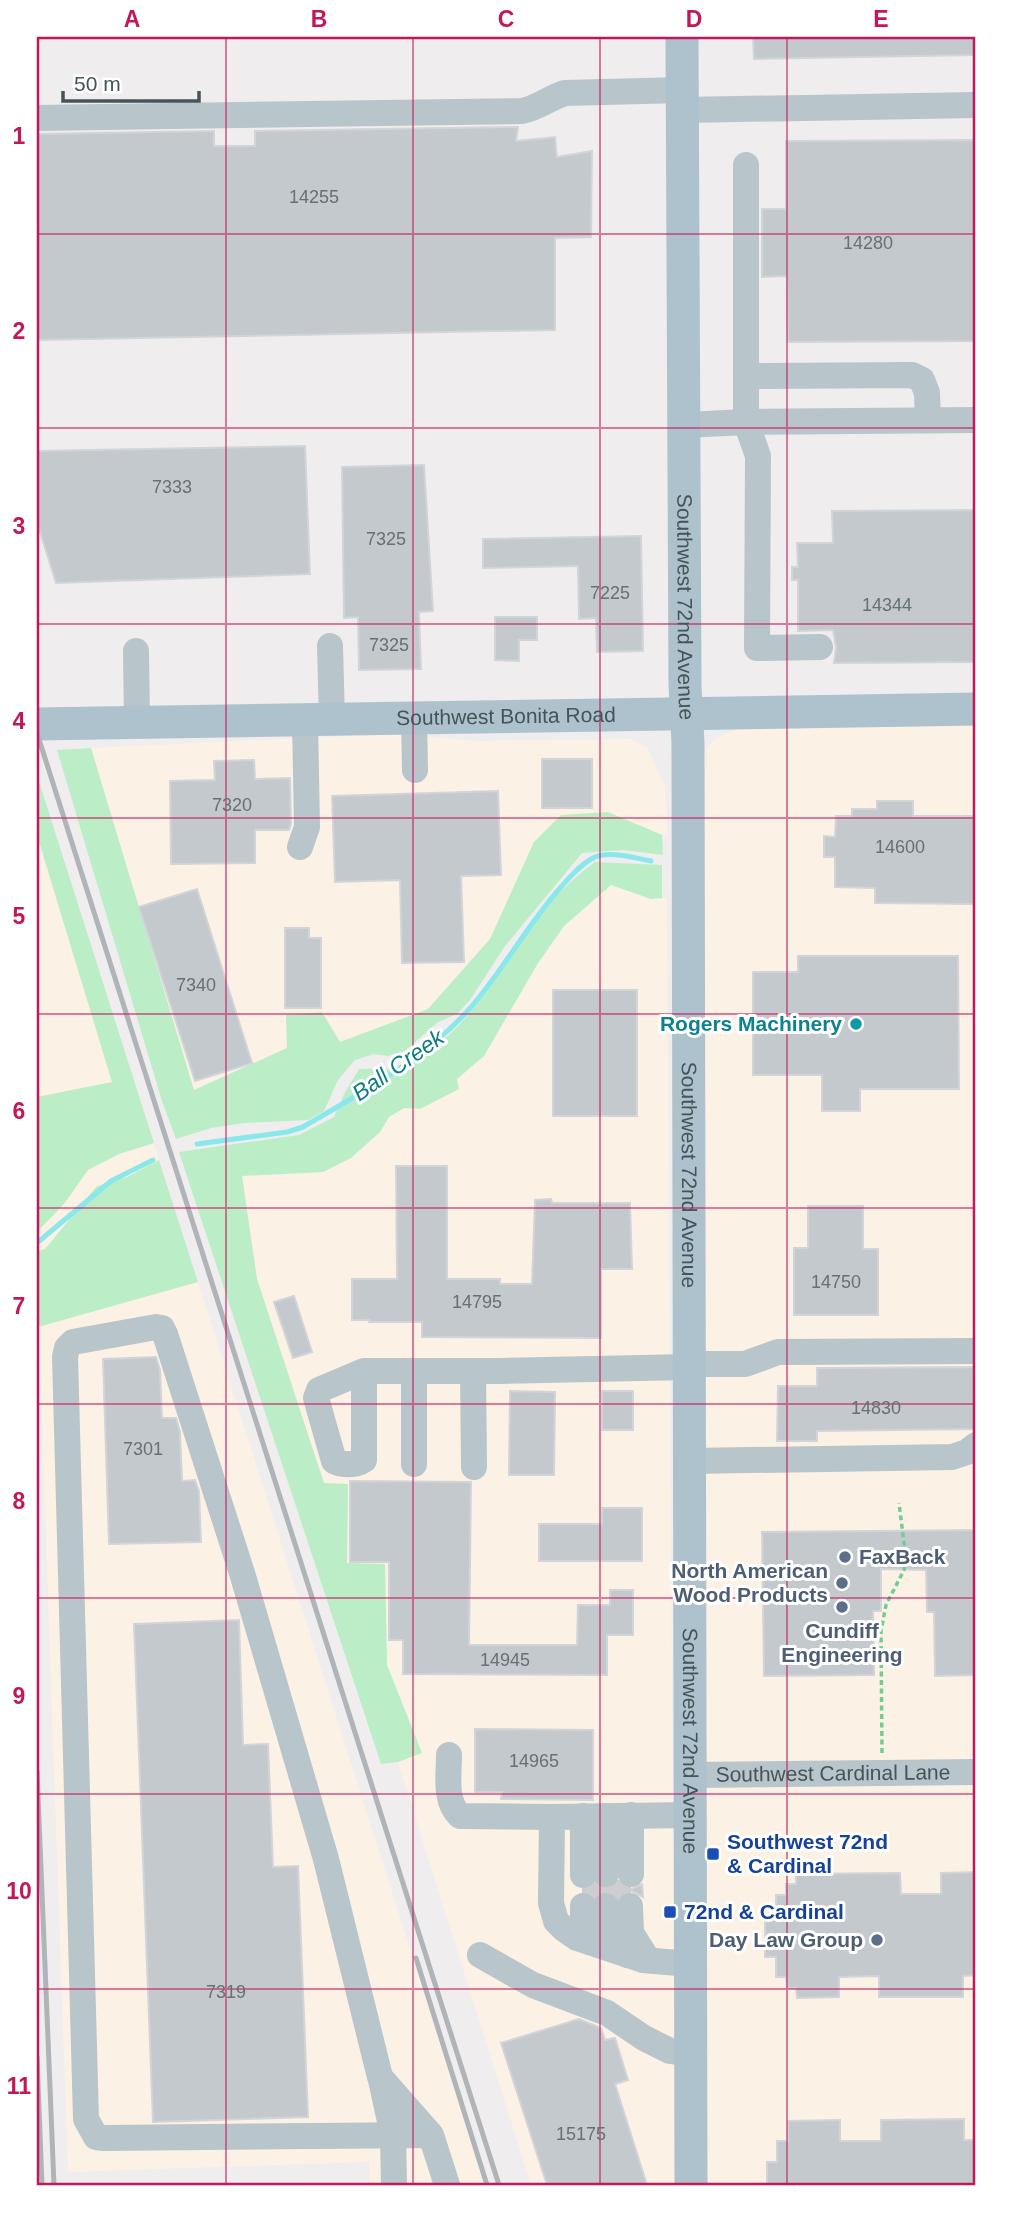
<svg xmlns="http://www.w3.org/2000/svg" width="1013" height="2222" font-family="Helvetica,sans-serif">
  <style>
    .commercial { fill: #fcf1e5 }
    .green { fill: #bbeec6 }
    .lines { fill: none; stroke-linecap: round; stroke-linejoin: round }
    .stream { stroke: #88e8eb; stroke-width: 5 }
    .building { fill: #c4c9cd; stroke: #d1d5d9; stroke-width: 2 }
    .minor-tunnel { stroke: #ceced0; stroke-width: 26; stroke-dasharray: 26 13; stroke-linecap: butt }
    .path { stroke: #73cc91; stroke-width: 3.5; stroke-dasharray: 5 3.5; stroke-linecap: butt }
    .minor { stroke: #b8c5ca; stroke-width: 26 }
    .major { stroke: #adc2cc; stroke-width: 33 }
    .rail { stroke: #afb4b8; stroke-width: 5 }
    .grid { fill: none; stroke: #c2185b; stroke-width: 2; stroke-opacity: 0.55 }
    .culture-dot { fill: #0f9aa8; stroke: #fff; stroke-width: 2.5 }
    .service-dot { fill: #5c6f8a; stroke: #fff; stroke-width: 2.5 }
    .transit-dot { fill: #1a4fb4; stroke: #fff; stroke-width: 2.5 }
    .labels { text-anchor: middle; stroke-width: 6; stroke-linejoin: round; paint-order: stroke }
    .number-label { font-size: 18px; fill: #657177 }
    .street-label { font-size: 21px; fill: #45545a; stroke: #fff }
    .culture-label { font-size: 21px; font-weight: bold; fill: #0d838f; stroke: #fff; text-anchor: end }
    .service-label { font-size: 21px; font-weight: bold; fill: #4e5e75; stroke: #fff; text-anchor: end }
    .transit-label { font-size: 21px; font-weight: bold; fill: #164399; stroke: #fff; text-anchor: start }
    .water-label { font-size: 23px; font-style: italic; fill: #0d7d82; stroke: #fff }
    .neatline { fill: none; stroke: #c2185b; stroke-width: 2.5 }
    .grid-label { font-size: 23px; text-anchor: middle; font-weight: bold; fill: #c2185b }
  </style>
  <rect width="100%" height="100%" fill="#f0edee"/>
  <!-- commercial -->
  <g class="commercial">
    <polygon points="976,726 976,2185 706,2185 701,767 705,750 716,738 737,729"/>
    <polygon points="393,734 477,741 632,739 648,749 665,787 668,837 608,812 534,842 490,939 428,1009 340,1042 286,1016 287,1048 194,1090 91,748"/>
    <polygon points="37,775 485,2185 370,2185 369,2162 68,2172 37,1283"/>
    <polygon points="611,885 651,899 667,898 675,2185 531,2185 398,1762 422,1752 387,1665 385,1565 347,1563 348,1484 324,1484 257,1279 242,1175 283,1175 380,1132 389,1117 404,1108 420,1109 459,1088 456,1079 484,1056 538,963 564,926"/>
  </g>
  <!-- green -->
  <g class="green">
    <polygon points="91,748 194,1090 287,1048 286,1015 322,1012 340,1042 428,1009 490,939 534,842 561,815 608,812 662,835 663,855 623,850 582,853 505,946 470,1000 457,1014 438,1022 405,1051 388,1056 374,1054 355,1060 338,1080 324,1111 308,1120 244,1123 211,1128 176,1139 162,1101 57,750"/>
    <polygon points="37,775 154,1143 119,1154 88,1170 64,1204 37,1232 37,1097 112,1082 37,835"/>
    <path d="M595,862l67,3v33l-11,1 -40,-14 -47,41 -26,37 -54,93 -27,23 2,10 -39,20 -16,-1 -15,9 -9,15 -29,26 -28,14 -81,4 15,103 67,204 24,1 -1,79 38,1 2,101 35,88 -24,9 -17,2 -202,-612 120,-17 35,-18 10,-23 15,-25c10,-1 25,2 32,-1 70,-20 104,-92 143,-146 17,-23 38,-43 61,-60z"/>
    <polygon points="159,1160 198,1282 38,1327 37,1251 45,1249 97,1186 127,1177"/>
  </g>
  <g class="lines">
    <!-- stream -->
    <g class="stream">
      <path d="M197,1144l90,-12 16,-5c59,-35 123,-68 169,-121 32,-37 55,-81 89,-119 9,-10 20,-23 32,-29 16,-8 41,0 58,3"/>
      <polyline points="38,1242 111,1181 153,1160"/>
    </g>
  </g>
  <!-- building -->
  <g class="building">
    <polygon points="753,37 976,37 976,55 754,59"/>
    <polygon points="518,127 516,141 555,137 557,157 592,151 591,237 555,238 555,330 37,340 37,134 214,131 214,146 255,146 255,131"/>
    <polygon points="976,140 976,341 788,342 787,276 762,277 762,209 786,209 786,141"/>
    <polygon points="305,446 310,574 56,583 37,522 37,451"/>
    <polygon points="424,465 433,611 419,612 421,669 359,670 358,617 344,618 342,467"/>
    <polygon points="976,510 976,662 834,663 836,647 833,630 798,631 798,580 792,580 792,567 798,567 797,543 833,543 832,511"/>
    <polygon points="641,536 643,651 597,652 596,618 579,619 578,566 483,568 483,539"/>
    <polygon points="495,617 537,617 537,640 519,640 519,661 495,660"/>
    <rect x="542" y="759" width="50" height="49"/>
    <polygon points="254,760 255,779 290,778 291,824 289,830 255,830 255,863 171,864 170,781 215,780 214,761"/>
    <polygon points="498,791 501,875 461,876 464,962 402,963 400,880 335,882 332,796"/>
    <polygon points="877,801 913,801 913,816 976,816 976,904 875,903 875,888 835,887 835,857 824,857 824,836 835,837 836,816 852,816 852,809 877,809"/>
    <polygon points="197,889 252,1063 195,1081 139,907"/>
    <polygon points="285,928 309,928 309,938 321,938 321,1008 285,1008"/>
    <polygon points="798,956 958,956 959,1089 860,1089 860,1111 822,1111 822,1075 753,1075 753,972 798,972"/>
    <rect x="553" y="990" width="84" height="126"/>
    <polygon points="396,1166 447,1166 447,1279 500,1279 500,1284 532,1284 535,1200 551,1199 552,1203 630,1203 632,1269 601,1269 601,1338 422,1337 422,1322 369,1322 369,1320 352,1320 352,1279 397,1279"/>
    <polygon points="808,1206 863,1206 863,1249 878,1249 878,1315 794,1315 794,1248 808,1248"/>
    <polygon points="294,1296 312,1352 293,1358 274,1302"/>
    <polygon points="156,1357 160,1370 162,1418 176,1418 180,1432 182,1481 195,1480 199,1491 201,1542 109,1544 103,1359"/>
    <polygon points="975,1367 974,1429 817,1431 817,1441 777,1441 778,1386 817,1386 817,1368"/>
    <polygon points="510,1391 555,1392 554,1475 509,1475"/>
    <rect x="602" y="1391" width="31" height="39"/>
    <polygon points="350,1481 471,1482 469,1645 577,1645 578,1605 610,1605 610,1590 633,1590 633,1635 607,1635 607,1675 403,1674 403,1640 389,1640 389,1562 350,1562"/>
    <polygon points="602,1508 642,1508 642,1561 539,1561 539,1524 602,1524"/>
    <polygon points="976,1530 976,1675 935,1676 934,1612 927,1612 926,1570 881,1569 881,1611 873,1611 874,1675 764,1676 762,1532"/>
    <polygon points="239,1620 243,1745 268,1744 273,1867 298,1866 308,2117 153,2122 134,1624"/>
    <polygon points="475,1729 593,1730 593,1800 501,1799 502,1792 475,1792"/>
    <polygon points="976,1872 976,1975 963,1976 963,1997 879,1997 879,1976 839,1977 839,1997 797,1998 796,1988 787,1988 786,1977 776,1977 776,1957 765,1957 765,1915 776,1915 776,1895 786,1895 786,1884 796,1884 796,1874 900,1873 901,1894 941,1894 941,1873"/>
    <polygon points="619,1883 630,1890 642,1884 643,1897 630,1890 618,1896 606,1890 595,1896 584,1891 595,1885 607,1890"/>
    <polygon points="579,2019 601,2028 605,2040 615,2038 628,2080 615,2084 647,2185 547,2185 501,2043"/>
    <polygon points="964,2119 964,2140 976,2140 976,2185 767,2185 767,2162 777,2162 777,2141 788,2141 788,2121 840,2120 840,2141 881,2141 881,2120"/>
  </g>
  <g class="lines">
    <!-- minor-tunnel -->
    <g class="minor-tunnel">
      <polyline points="595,1906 595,1875"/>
      <polyline points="618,1906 618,1874"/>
    </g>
    <!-- path -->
    <polyline class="path" points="882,1753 881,1631 886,1605 904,1570 906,1559 899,1503"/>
    <!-- minor -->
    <g class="minor">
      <polyline points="683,110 976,105"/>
      <path d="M37,118l485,-7c16,-3 27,-13 43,-18l117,-3"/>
      <polyline points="746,165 746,422 758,456 757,648 820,647"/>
      <polyline points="746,376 912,375 922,380 927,393 928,420"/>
      <polyline points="685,425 746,422 976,420"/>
      <polyline points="330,646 332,720"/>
      <polyline points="136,651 137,723"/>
      <polyline points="414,719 415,770"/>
      <polyline points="300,847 307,827 305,721"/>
      <polyline points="689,1364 745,1364 778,1352 976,1351"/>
      <path d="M364,1371v89c-9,6 -22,5 -30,1l-18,-63 3,-8 45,-19h137l188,-4"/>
      <polyline points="473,1371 474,1467"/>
      <polyline points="689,1461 952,1457 967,1452 976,1445"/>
      <polyline points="414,1464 414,1371"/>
      <path d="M449,1755c0,21 -5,46 11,61l92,1"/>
      <path id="s1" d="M689,1775l287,-3"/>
      <polyline points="631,1815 631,1874"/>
      <polyline points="690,1815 552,1817 551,1903 556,1921 564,1929 577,1938 643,1960 690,1964"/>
      <polyline points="583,1816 583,1875"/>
      <polyline points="606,1816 606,1874"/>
      <polyline points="583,1906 583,1931 590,1942"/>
      <polyline points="606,1906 607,1930 627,1955"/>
      <polyline points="630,1906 631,1933 648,1960"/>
      <polyline points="480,1955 533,1985 607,2013 644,2038 670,2051 691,2054"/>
      <polyline points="381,2080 393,2135 394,2185"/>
      <polyline points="431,2135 104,2138 96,2137 86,2119 65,1357 67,1348 73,1342 156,1327 162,1328 165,1334 242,1573 326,1859 380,2077 431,2135 447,2185"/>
    </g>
    <!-- major -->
    <g class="major">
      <path id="s2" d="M682,37l3,648 3,59 3,1441"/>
      <path id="s3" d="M37,724l939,-15"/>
    </g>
    <!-- rail -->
    <g class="rail">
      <polyline points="37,733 499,2185"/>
      <polyline points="37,1771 54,2185"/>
      <polyline points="416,1958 487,2185"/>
      <polyline points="37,2057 42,2185"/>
    </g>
  </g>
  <!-- grid -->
  <path class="grid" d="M226,37v2148M413,37v2148M600,37v2148M787,37v2148M37,234h939M37,428h939M37,624h939M37,818h939M37,1014h939M37,1208h939M37,1404h939M37,1598h939M37,1794h939M37,1989h939"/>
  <!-- markers -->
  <circle class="culture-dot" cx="856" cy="1024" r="7"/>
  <g class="service-dot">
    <circle cx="845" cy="1557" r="7"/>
    <circle cx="842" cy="1583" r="7"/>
    <circle cx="842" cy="1607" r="7"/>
    <circle cx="877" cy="1940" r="7"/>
  </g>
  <g class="transit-dot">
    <rect x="706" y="1847" width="14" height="14" rx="3.5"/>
    <rect x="663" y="1905" width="14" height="14" rx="3.5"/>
  </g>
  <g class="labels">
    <!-- number labels -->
    <g class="number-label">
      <text x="314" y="203">14255</text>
      <text x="868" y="249">14280</text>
      <text x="172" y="493">7333</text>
      <text x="386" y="545">7325</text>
      <text x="610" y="599">7225</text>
      <text x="887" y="611">14344</text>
      <text x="389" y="651">7325</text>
      <text x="232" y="811">7320</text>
      <text x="900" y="853">14600</text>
      <text x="196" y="991">7340</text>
      <text x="836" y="1288">14750</text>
      <text x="477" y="1308">14795</text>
      <text x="876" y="1414">14830</text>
      <text x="143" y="1455">7301</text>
      <text x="505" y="1666">14945</text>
      <text x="534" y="1767">14965</text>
      <text x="226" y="1998">7319</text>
      <text x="581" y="2140">15175</text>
    </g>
    <!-- street labels -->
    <g class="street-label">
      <text dy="7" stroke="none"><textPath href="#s2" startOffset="570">Southwest 72nd Avenue</textPath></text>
      <text dy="7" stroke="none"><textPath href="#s3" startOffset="469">Southwest Bonita Road</textPath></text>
      <text dy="7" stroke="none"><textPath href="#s2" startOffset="1138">Southwest 72nd Avenue</textPath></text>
      <text dy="7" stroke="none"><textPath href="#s2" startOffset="1704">Southwest 72nd Avenue</textPath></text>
      <text dy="7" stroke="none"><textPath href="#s1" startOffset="144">Southwest Cardinal Lane</textPath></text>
    </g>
    <!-- culture labels -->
    <g class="culture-label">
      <text x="842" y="1031">Rogers Machinery</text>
    </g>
    <!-- service labels -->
    <g class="service-label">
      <text x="859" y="1564" text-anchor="start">FaxBack</text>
      <text x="828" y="1578">North American<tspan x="828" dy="24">Wood Products</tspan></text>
      <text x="842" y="1638" text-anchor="middle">Cundiff<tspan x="842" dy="24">Engineering</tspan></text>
      <text x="863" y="1947">Day Law Group</text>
    </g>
    <!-- transit labels -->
    <g class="transit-label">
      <text x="727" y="1849">Southwest 72nd<tspan x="727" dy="24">&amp; Cardinal</tspan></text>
      <text x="684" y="1919">72nd &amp; Cardinal</text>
    </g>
    <!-- water labels -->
    <g class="water-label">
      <text transform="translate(398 1065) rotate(-35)" y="8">Ball Creek</text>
    </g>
  </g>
  <!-- border -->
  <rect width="1013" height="2222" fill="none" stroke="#ffffff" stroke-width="77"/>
  <!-- scale -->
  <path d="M63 91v10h136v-10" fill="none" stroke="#45545a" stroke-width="3.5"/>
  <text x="74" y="91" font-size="21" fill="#45545a" stroke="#ffffff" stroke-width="5" paint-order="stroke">50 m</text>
  <rect x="38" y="38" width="936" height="2146" class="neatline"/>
  <g class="grid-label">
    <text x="132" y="27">A</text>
    <text x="319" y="27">B</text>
    <text x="506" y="27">C</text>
    <text x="694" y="27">D</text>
    <text x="881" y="27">E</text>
    <text x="19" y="144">1</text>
    <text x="19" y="339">2</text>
    <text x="19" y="534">3</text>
    <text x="19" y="729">4</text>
    <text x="19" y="924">5</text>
    <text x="19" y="1119">6</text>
    <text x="19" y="1314">7</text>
    <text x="19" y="1509">8</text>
    <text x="19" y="1704">9</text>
    <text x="19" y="1899">10</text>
    <text x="19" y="2094">11</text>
  </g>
</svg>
